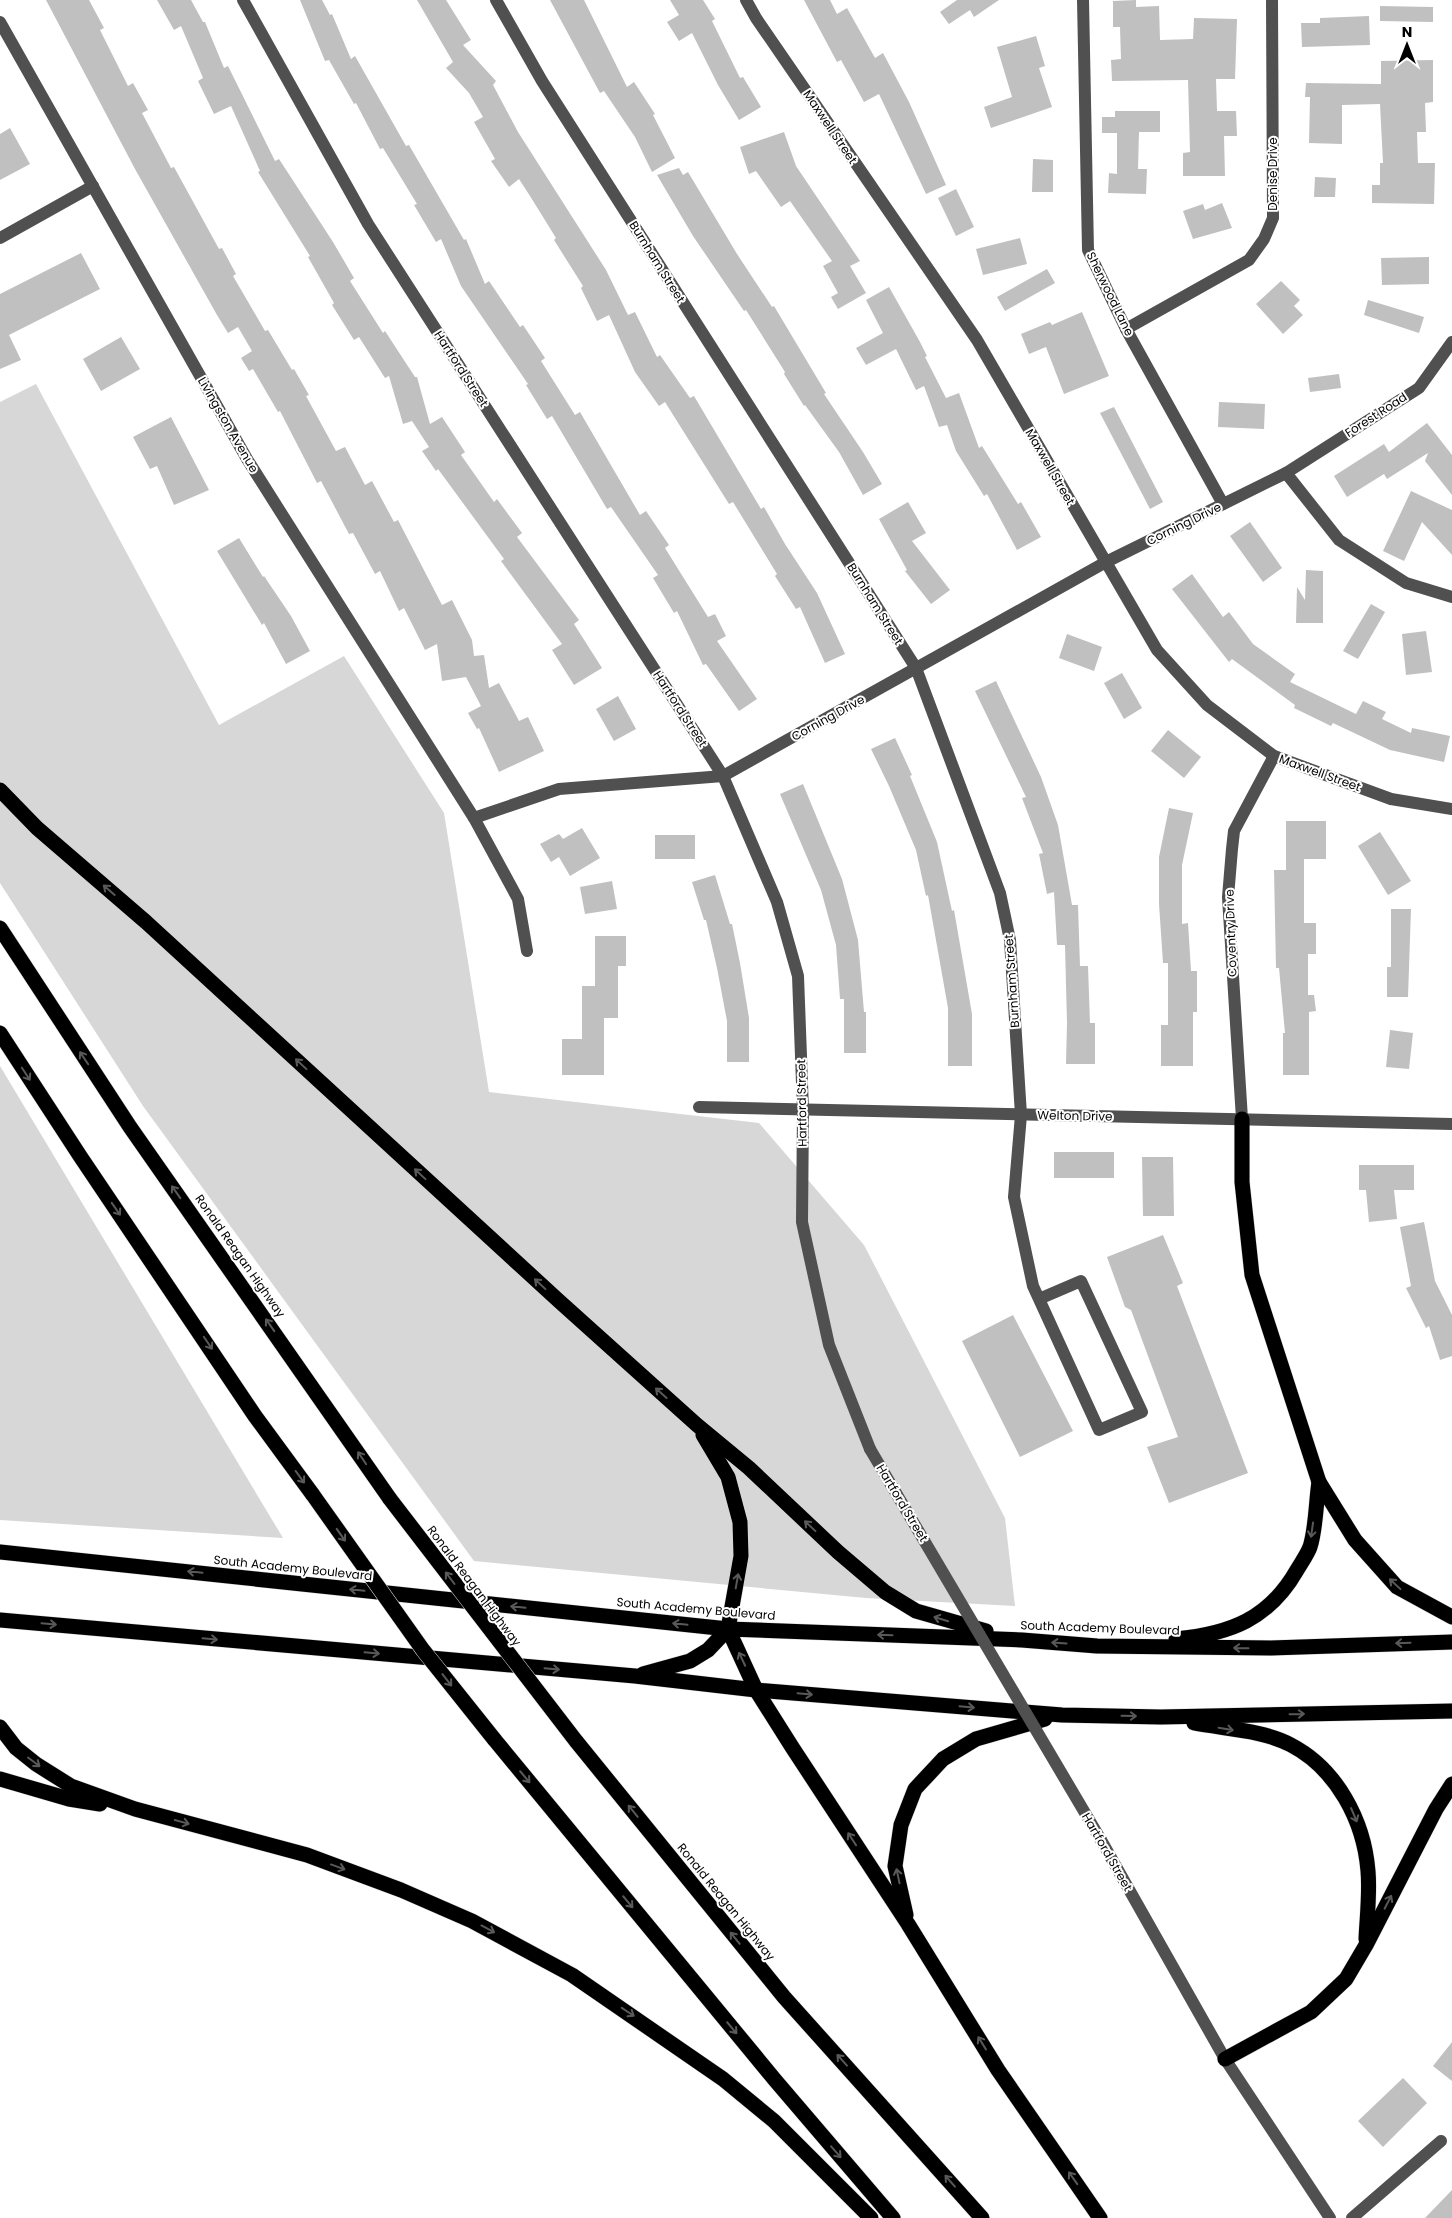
<svg xmlns="http://www.w3.org/2000/svg" width="1452" height="2218" font-family="Poppins,sans-serif">
  <style>
    .green { fill: #d7d7d7 }
    .building { fill: #c0c0c0 }
    .lines { fill: none; stroke-linecap: round; stroke-linejoin: round }
    .highway-casing { stroke: #dbdbdb; stroke-width: 16 }
    .minor { stroke: #505050; stroke-width: 12 }
    .highway { stroke: #000; stroke-width: 15 }
    .highway-bridge-casing { stroke: #dbdbdb; stroke-width: 16; stroke-linecap: butt }
    .minor-bridge { stroke: #505050; stroke-width: 12 }
    .highway-bridge { stroke: #000; stroke-width: 15 }
    .oneway { stroke: #595959 }
    .labels { text-anchor: middle; stroke-width: 4; stroke-linejoin: round; paint-order: stroke }
    .street-label { font-size: 12px; fill: #000; stroke: #fff }
  </style>
  <rect width="100%" height="100%" fill="#fff"/>
  <!-- green -->
  <g class="green">
    <polygon points="36,384 219,725 344,656 444,813 489,1092 759,1123 864,1245 1005,1518 1015,1606 866,1598 474,1561 143,1106 0,883 0,402"/>
    <polygon points="0,1066 283,1538 0,1520"/>
  </g>
  <!-- building -->
  <g class="building">
    <polygon points="46,0 89,0 104,28 100,30 128,86 133,83 148,110 142,113 171,168 174,167 219,249 222,248 236,274 233,276 265,331 268,330 292,370 294,369 309,395 306,396 336,451 345,447 365,485 372,481 394,522 398,520 442,605 452,600 472,640 474,656 484,655 489,688 499,683 519,721 528,717 544,751 499,772 479,728 477,729 468,713 481,706 466,677 442,681 437,644 425,650 404,608 399,611 380,571 375,574 353,533 349,534 321,481 317,483 280,411 278,412 253,369 249,371 241,358 252,351 238,327 228,333 217,315 135,169"/>
    <polygon points="157,0 191,0 203,22 205,22 224,68 228,66 275,161 279,159 333,242 354,278 350,281 383,333 385,331 415,377 417,377 430,424 442,417 465,452 461,455 494,502 497,499 522,533 517,537 579,620 574,624 602,668 574,685 552,650 562,644 501,561 504,559 438,469 436,471 422,451 429,447 412,421 403,424 389,376 385,378 359,337 354,340 332,305 334,303 308,257 310,256 258,172 260,171 231,106 214,114 198,81 203,78 181,26 174,30"/>
    <polygon points="300,0 322,0 330,15 332,14 351,59 355,56 406,146 409,145 464,240 466,239 485,284 489,281 520,327 523,325 545,358 541,361 575,415 580,412 640,515 646,511 669,545 665,548 708,617 715,614 726,636 717,641 757,699 739,711 706,664 703,665 677,611 674,613 653,578 658,575 611,507 607,509 552,416 547,419 526,385 528,384 461,286 441,239 436,242 414,205 417,204 383,148 380,149 356,103 354,104 329,60 325,61"/>
    <polygon points="417,0 446,0 471,40 463,45 496,81 493,85 518,132 606,270 628,315 635,312 657,357 660,355 690,398 694,396 761,509 764,507 785,544 817,593 845,654 825,663 800,607 796,609 775,576 777,574 733,502 729,504 665,402 659,406 635,372 609,315 597,321 581,288 583,286 554,240 556,238 530,196 519,179 509,187 491,161 495,159 474,122 483,117 469,93 446,68 453,62"/>
    <polygon points="550,0 584,0 627,87 634,82 655,114 653,115 675,158 652,172 635,137 604,91 600,93"/>
    <polygon points="670,0 703,0 715,19 712,21 740,78 743,77 761,107 739,120 718,85 692,33 679,41 667,22 679,15"/>
    <polygon points="804,0 830,0 837,14 847,8 875,58 883,53 909,102 946,185 926,194 879,94 864,102 841,60 837,62"/>
    <polygon points="957,0 999,0 974,17 970,10 949,24 940,12"/>
    <polygon points="1136,0 1136,7 1159,6 1160,40 1193,39 1194,18 1237,19 1235,79 1216,79 1217,111 1236,111 1237,136 1224,136 1225,176 1183,176 1183,153 1190,152 1188,80 1112,81 1111,60 1121,59 1120,27 1113,27 1113,1"/>
    <polygon points="1380,6 1433,7 1433,22 1380,21"/>
    <polygon points="1369,16 1370,45 1302,47 1301,23 1320,23 1320,18"/>
    <polygon points="1036,36 1045,66 1039,68 1052,107 991,128 984,107 1012,97 997,47"/>
    <polygon points="1433,60 1433,102 1425,103 1426,132 1417,132 1418,163 1435,163 1434,204 1372,203 1372,185 1380,185 1380,163 1383,163 1380,104 1342,105 1342,144 1309,143 1310,97 1305,97 1306,83 1381,84 1381,61"/>
    <polygon points="1115,111 1160,111 1160,132 1139,132 1138,169 1147,169 1146,194 1108,193 1109,173 1117,174 1117,133 1102,133 1102,117 1115,117"/>
    <polygon points="10,128 30,164 0,180 0,134"/>
    <polygon points="784,132 796,166 860,261 850,266 866,293 838,309 831,297 838,293 823,266 832,261 790,201 781,207 756,171 749,174 740,147"/>
    <polygon points="1033,159 1053,160 1053,192 1032,192"/>
    <polygon points="679,168 683,175 688,172 737,254 772,307 774,306 826,393 824,394 863,452 882,484 863,495 839,452 805,405 804,406 784,374 785,372 746,310 744,311 693,236 657,175"/>
    <polygon points="1315,177 1336,178 1335,197 1314,197"/>
    <polygon points="956,189 974,227 956,236 938,198"/>
    <polygon points="1222,203 1232,228 1193,239 1183,211 1203,204 1205,210"/>
    <polygon points="1020,238 1027,264 983,275 976,249"/>
    <polygon points="81,253 100,289 9,335 21,360 0,369 0,294"/>
    <polygon points="1429,257 1429,284 1382,285 1381,258"/>
    <polygon points="1047,269 1055,283 1005,311 997,297"/>
    <polygon points="1281,281 1300,300 1294,306 1303,315 1283,334 1256,304"/>
    <polygon points="889,287 920,342 927,356 925,357 946,398 959,393 979,448 982,446 1018,504 1021,502 1041,537 1017,550 987,494 984,496 956,451 947,425 939,427 924,386 916,390 896,349 866,365 856,348 883,333 866,300"/>
    <polygon points="1368,300 1424,317 1419,333 1364,315"/>
    <polygon points="1082,312 1109,376 1064,394 1046,347 1029,354 1021,334 1050,322 1052,325"/>
    <polygon points="121,337 140,369 101,391 83,359"/>
    <polygon points="1339,374 1341,388 1310,392 1308,378"/>
    <polygon points="1219,402 1265,404 1264,429 1218,427"/>
    <polygon points="1114,407 1163,502 1150,509 1100,413"/>
    <polygon points="171,417 209,490 174,505 157,466 150,469 133,437"/>
    <polygon points="1427,423 1452,455 1452,495 1425,461 1428,453 1387,479 1384,474 1347,497 1334,476 1384,444 1389,452"/>
    <polygon points="1411,491 1452,510 1452,555 1422,522 1404,561 1383,551"/>
    <polygon points="908,502 926,533 912,541 950,590 931,604 905,571 907,570 879,519"/>
    <polygon points="1250,522 1282,568 1263,582 1230,536"/>
    <polygon points="239,538 263,577 264,576 291,616 310,651 286,664 264,623 262,625 217,551"/>
    <polygon points="1306,570 1323,571 1323,623 1296,623 1297,587 1305,600"/>
    <polygon points="1192,574 1223,617 1229,612 1253,644 1295,674 1290,682 1356,714 1363,701 1386,712 1382,719 1411,733 1412,728 1450,736 1444,762 1390,750 1333,723 1331,726 1294,708 1295,705 1232,659 1229,662 1172,589"/>
    <polygon points="1371,604 1385,612 1358,659 1343,651"/>
    <polygon points="1426,631 1432,672 1406,675 1402,634"/>
    <polygon points="1067,634 1102,647 1094,671 1059,658"/>
    <polygon points="1122,673 1142,708 1124,719 1104,683"/>
    <polygon points="996,681 1041,777 1058,825 1072,905 1078,905 1080,966 1088,966 1090,1023 1095,1023 1095,1064 1066,1064 1067,1023 1065,945 1057,945 1054,892 1047,894 1039,854 1043,853 1022,798 1026,797 975,691"/>
    <polygon points="618,696 636,729 614,741 596,709"/>
    <polygon points="1168,730 1201,757 1184,778 1151,751"/>
    <polygon points="895,738 912,775 910,776 937,842 952,911 954,910 972,1014 972,1066 948,1066 948,1008 928,895 926,896 916,850 889,786 871,749"/>
    <polygon points="803,784 842,879 858,940 864,1012 866,1012 866,1053 844,1053 844,999 840,999 836,945 821,890 780,794"/>
    <polygon points="1169,808 1193,813 1182,865 1182,924 1188,923 1191,971 1197,971 1197,1012 1193,1012 1193,1066 1161,1066 1161,1025 1168,1025 1168,963 1163,963 1159,904 1159,857"/>
    <polygon points="1286,821 1326,821 1326,859 1304,859 1304,923 1316,923 1316,954 1308,954 1308,995 1314,995 1316,1011 1309,1012 1309,1075 1283,1075 1283,1033 1285,1033 1279,968 1276,968 1274,870 1286,870"/>
    <polygon points="582,828 600,858 570,876 559,857 551,862 540,844 559,834 563,839"/>
    <polygon points="1380,832 1411,881 1388,895 1358,846"/>
    <rect x="655" y="835" width="40" height="24"/>
    <polygon points="715,875 730,924 732,924 740,963 749,1018 749,1062 727,1062 727,1021 717,968 706,920 704,920 692,882"/>
    <polygon points="612,881 617,909 585,914 580,887"/>
    <polygon points="1391,909 1411,909 1408,997 1387,997 1387,967 1391,967"/>
    <polygon points="595,936 626,936 626,966 618,966 618,1018 604,1018 604,1075 562,1075 562,1039 582,1039 582,986 595,986"/>
    <polygon points="1390,1030 1413,1033 1409,1069 1386,1067"/>
    <rect x="1054" y="1152" width="60" height="26"/>
    <polygon points="1142,1157 1173,1157 1174,1216 1143,1216"/>
    <polygon points="1359,1165 1414,1165 1414,1190 1394,1190 1397,1219 1369,1222 1366,1190 1359,1190"/>
    <polygon points="1424,1222 1435,1281 1452,1315 1452,1356 1440,1360 1429,1326 1426,1328 1406,1288 1411,1286 1400,1227"/>
    <polygon points="1163,1235 1183,1283 1177,1286 1248,1473 1169,1503 1147,1447 1178,1437 1131,1310 1125,1307 1107,1257"/>
    <polygon points="1013,1315 1073,1431 1020,1457 962,1341"/>
    <polygon points="1452,2042 1452,2081 1433,2066"/>
    <polygon points="1403,2078 1427,2103 1383,2147 1358,2121"/>
    <polygon points="1452,2190 1452,2218 1425,2218"/>
  </g>
  <g class="lines">
    <defs>
      <g id="highway">
        <polyline points="0,790 37,828 146,922 559,1301 697,1425 749,1468 838,1552 885,1592 916,1611 986,1631"/>
        <polyline points="0,928 130,1127 390,1499"/>
        <polyline points="0,1033 80,1156 255,1416 313,1495"/>
        <polyline points="1242,1119 1242,1182 1252,1275 1319,1482 1355,1540 1397,1587 1452,1617"/>
        <polyline points="0,1552 728,1629 1022,1640 1097,1646 1271,1648 1452,1642"/>
        <polyline points="0,1620 635,1676 756,1690 1062,1715 1161,1717 1452,1711"/>
        <polyline points="728,1629 756,1690 792,1747 908,1924 998,2070 1100,2218"/>
        <path d="M1176,1639c54,-5 93,-20 121,-69 4,-7 10,-15 13,-23 6,-18 6,-46 9,-65"/>
        <polyline points="643,1674 690,1661 708,1650 728,1629 741,1556 740,1522 728,1477 703,1435"/>
        <path d="M1194,1723c31,6 69,7 97,22 46,24 73,76 77,126 2,22 -1,46 -2,68"/>
        <polyline points="0,1727 16,1748 36,1764 71,1786 135,1809 307,1855 401,1890 472,1921 572,1975 723,2079 774,2121 871,2218"/>
        <polyline points="494,1739 775,2080 893,2218"/>
        <polyline points="576,1741 784,1997 982,2218"/>
        <polyline points="0,1779 69,1799 100,1804"/>
        <polyline points="906,1915 895,1866 901,1825 915,1789 943,1759 976,1739 1045,1719"/>
        <polyline points="1225,2059 1311,2012 1346,1979 1366,1945 1436,1809 1452,1784"/>
      </g>
    </defs>
    <!-- highway casing -->
    <use href="#highway" class="highway-casing"/>
    <!-- minor -->
    <g class="minor">
      <polyline points="243,0 368,224 723,776 777,902 798,976 803,1110 802,1222 829,1345 870,1449"/>
      <polyline points="496,0 542,81 916,668 1000,893 1010,940 1021,1115 1014,1197 1033,1286 1039,1299 1099,1430 1142,1412 1081,1281 1039,1299"/>
      <polyline points="746,0 756,18 977,340 1157,650 1207,705 1274,756 1391,799 1452,809"/>
      <polyline points="1083,0 1088,250 1126,329 1223,504"/>
      <polyline points="0,22 247,459 474,818"/>
      <polyline points="0,238 93,186"/>
      <polyline points="1126,329 1249,260 1264,239 1273,218 1272,0"/>
      <polyline points="1286,473 1339,540 1406,583 1452,597"/>
      <polyline points="527,951 518,899 474,818 559,789 723,776 1106,562 1286,473 1419,388 1452,342"/>
      <polyline points="699,1107 1452,1124"/>
      <polyline points="1242,1119 1228,897 1232,849 1234,831 1274,756"/>
      <polyline points="1101,1840 1225,2059 1330,2218"/>
      <polyline points="1352,2218 1441,2141"/>
    </g>
    <!-- highway -->
    <use href="#highway" class="highway"/>
    <defs>
      <g id="highway-bridge">
        <polyline points="313,1495 423,1650 494,1739"/>
        <polyline points="390,1499 576,1741"/>
      </g>
    </defs>
    <!-- highway-bridge casing -->
    <use href="#highway-bridge" class="highway-bridge-casing"/>
    <!-- minor-bridge -->
    <polyline class="minor-bridge" points="870,1449 1101,1840"/>
    <!-- highway-bridge -->
    <use href="#highway-bridge" class="highway-bridge"/>
  </g>
  <!-- one-way arrows -->
  <defs><path id="oneway-shaft" d="M-6 0H5M1.5-3L5.5 0L1.5 3" fill="none" stroke-width="1.6" stroke-linecap="round" stroke-linejoin="round" transform="scale(1.25)"/></defs>
  <g class="oneway">
    <use href="#oneway-shaft" transform="translate(109 890) rotate(-139)"/>
    <use href="#oneway-shaft" transform="translate(84 1058) rotate(-124)"/>
    <use href="#oneway-shaft" transform="translate(301 1064) rotate(-137)"/>
    <use href="#oneway-shaft" transform="translate(26 1074) rotate(57)"/>
    <use href="#oneway-shaft" transform="translate(420 1174) rotate(-137)"/>
    <use href="#oneway-shaft" transform="translate(176 1192) rotate(-125)"/>
    <use href="#oneway-shaft" transform="translate(116 1209) rotate(55)"/>
    <use href="#oneway-shaft" transform="translate(540 1284) rotate(-137)"/>
    <use href="#oneway-shaft" transform="translate(270 1325) rotate(-125)"/>
    <use href="#oneway-shaft" transform="translate(208 1343) rotate(56)"/>
    <use href="#oneway-shaft" transform="translate(661 1393) rotate(-138)"/>
    <use href="#oneway-shaft" transform="translate(362 1458) rotate(-124)"/>
    <use href="#oneway-shaft" transform="translate(300 1477) rotate(54)"/>
    <use href="#oneway-shaft" transform="translate(810 1526) rotate(-137)"/>
    <use href="#oneway-shaft" transform="translate(1312 1530) rotate(98)"/>
    <use href="#oneway-shaft" transform="translate(341 1535) rotate(55)"/>
    <use href="#oneway-shaft" transform="translate(195 1572) rotate(-174)"/>
    <use href="#oneway-shaft" transform="translate(450 1578) rotate(-127)"/>
    <use href="#oneway-shaft" transform="translate(737 1581) rotate(-80)"/>
    <use href="#oneway-shaft" transform="translate(1395 1584) rotate(-137)"/>
    <use href="#oneway-shaft" transform="translate(357 1590) rotate(-174)"/>
    <use href="#oneway-shaft" transform="translate(518 1607) rotate(-174)"/>
    <use href="#oneway-shaft" transform="translate(941 1619) rotate(-163)"/>
    <use href="#oneway-shaft" transform="translate(49 1624) rotate(5)"/>
    <use href="#oneway-shaft" transform="translate(680 1624) rotate(-174)"/>
    <use href="#oneway-shaft" transform="translate(885 1635) rotate(-178)"/>
    <use href="#oneway-shaft" transform="translate(210 1639) rotate(5)"/>
    <use href="#oneway-shaft" transform="translate(1059 1643) rotate(-176)"/>
    <use href="#oneway-shaft" transform="translate(1403 1643) rotate(178)"/>
    <use href="#oneway-shaft" transform="translate(1241 1648) rotate(-179)"/>
    <use href="#oneway-shaft" transform="translate(372 1653) rotate(5)"/>
    <use href="#oneway-shaft" transform="translate(742 1659) rotate(-115)"/>
    <use href="#oneway-shaft" transform="translate(552 1669) rotate(5)"/>
    <use href="#oneway-shaft" transform="translate(447 1680) rotate(52)"/>
    <use href="#oneway-shaft" transform="translate(805 1694) rotate(5)"/>
    <use href="#oneway-shaft" transform="translate(967 1707) rotate(5)"/>
    <use href="#oneway-shaft" transform="translate(1297 1714) rotate(-1)"/>
    <use href="#oneway-shaft" transform="translate(1129 1716) rotate(1)"/>
    <use href="#oneway-shaft" transform="translate(1226 1729) rotate(10)"/>
    <use href="#oneway-shaft" transform="translate(34 1762) rotate(37)"/>
    <use href="#oneway-shaft" transform="translate(525 1777) rotate(50)"/>
    <use href="#oneway-shaft" transform="translate(633 1811) rotate(-129)"/>
    <use href="#oneway-shaft" transform="translate(1354 1815) rotate(67)"/>
    <use href="#oneway-shaft" transform="translate(182 1822) rotate(15)"/>
    <use href="#oneway-shaft" transform="translate(852 1839) rotate(-123)"/>
    <use href="#oneway-shaft" transform="translate(338 1867) rotate(20)"/>
    <use href="#oneway-shaft" transform="translate(898 1876) rotate(-102)"/>
    <use href="#oneway-shaft" transform="translate(628 1902) rotate(50)"/>
    <use href="#oneway-shaft" transform="translate(1388 1902) rotate(-63)"/>
    <use href="#oneway-shaft" transform="translate(488 1929) rotate(28)"/>
    <use href="#oneway-shaft" transform="translate(735 1938) rotate(-129)"/>
    <use href="#oneway-shaft" transform="translate(628 2012) rotate(34)"/>
    <use href="#oneway-shaft" transform="translate(732 2028) rotate(50)"/>
    <use href="#oneway-shaft" transform="translate(982 2043) rotate(-122)"/>
    <use href="#oneway-shaft" transform="translate(842 2060) rotate(-132)"/>
    <use href="#oneway-shaft" transform="translate(836 2152) rotate(49)"/>
    <use href="#oneway-shaft" transform="translate(1073 2178) rotate(-125)"/>
    <use href="#oneway-shaft" transform="translate(950 2181) rotate(-131)"/>
  </g>
  <g class="labels">
    <!-- street labels -->
    <g class="street-label">
      <text transform="translate(830 127) rotate(56)" y="4">Maxwell Street</text>
      <text transform="translate(1273 174) rotate(-90)" y="4">Denise Drive</text>
      <text transform="translate(657 262) rotate(58)" y="4">Burnham Street</text>
      <text transform="translate(1110 294) rotate(64)" y="4">Sherwood Lane</text>
      <text transform="translate(461 369) rotate(57)" y="4">Hartford Street</text>
      <text transform="translate(1376 415) rotate(-33)" y="4">Forest Road</text>
      <text transform="translate(228 425) rotate(60)" y="4">Livingston Avenue</text>
      <text transform="translate(1050 467) rotate(60)" y="4">Maxwell Street</text>
      <text transform="translate(1184 524) rotate(-26)" y="4">Corning Drive</text>
      <text transform="translate(875 604) rotate(58)" y="4">Burnham Street</text>
      <text transform="translate(680 709) rotate(57)" y="4">Hartford Street</text>
      <text transform="translate(828 718) rotate(-29)" y="4">Corning Drive</text>
      <text transform="translate(1320 773) rotate(20)" y="4">Maxwell Street</text>
      <text transform="translate(1231 933) rotate(-92)" y="4">Coventry Drive</text>
      <text transform="translate(1012 981) rotate(-94)" y="4">Burnham Street</text>
      <text transform="translate(802 1103) rotate(-91)" y="4">Hartford Street</text>
      <text transform="translate(1075 1116) rotate(1)" y="4">Welton Drive</text>
      <text transform="translate(240 1256) rotate(55)" y="4">Ronald Reagan Highway</text>
      <text transform="translate(902 1503) rotate(59)" y="4">Hartford Street</text>
      <text transform="translate(293 1568) rotate(6)" y="4">South Academy Boulevard</text>
      <text transform="translate(474 1586) rotate(53)" y="4">Ronald Reagan Highway</text>
      <text transform="translate(696 1609) rotate(5)" y="4">South Academy Boulevard</text>
      <text transform="translate(1100 1628) rotate(2)" y="4">South Academy Boulevard</text>
      <text transform="translate(1107 1852) rotate(60)" y="4">Hartford Street</text>
      <text transform="translate(726 1902) rotate(51)" y="4">Ronald Reagan Highway</text>
    </g>
  </g>
  <!-- north arrow -->
  <g transform="translate(1407 45)" stroke="#ffffff" stroke-width="4" paint-order="stroke">
  <path d="M0-4L9 19L0 12L-9 19Z" fill="#000000"/>
  <text y="-8" font-size="14" font-weight="bold" text-anchor="middle" fill="#000000">N</text>
  </g>
</svg>
